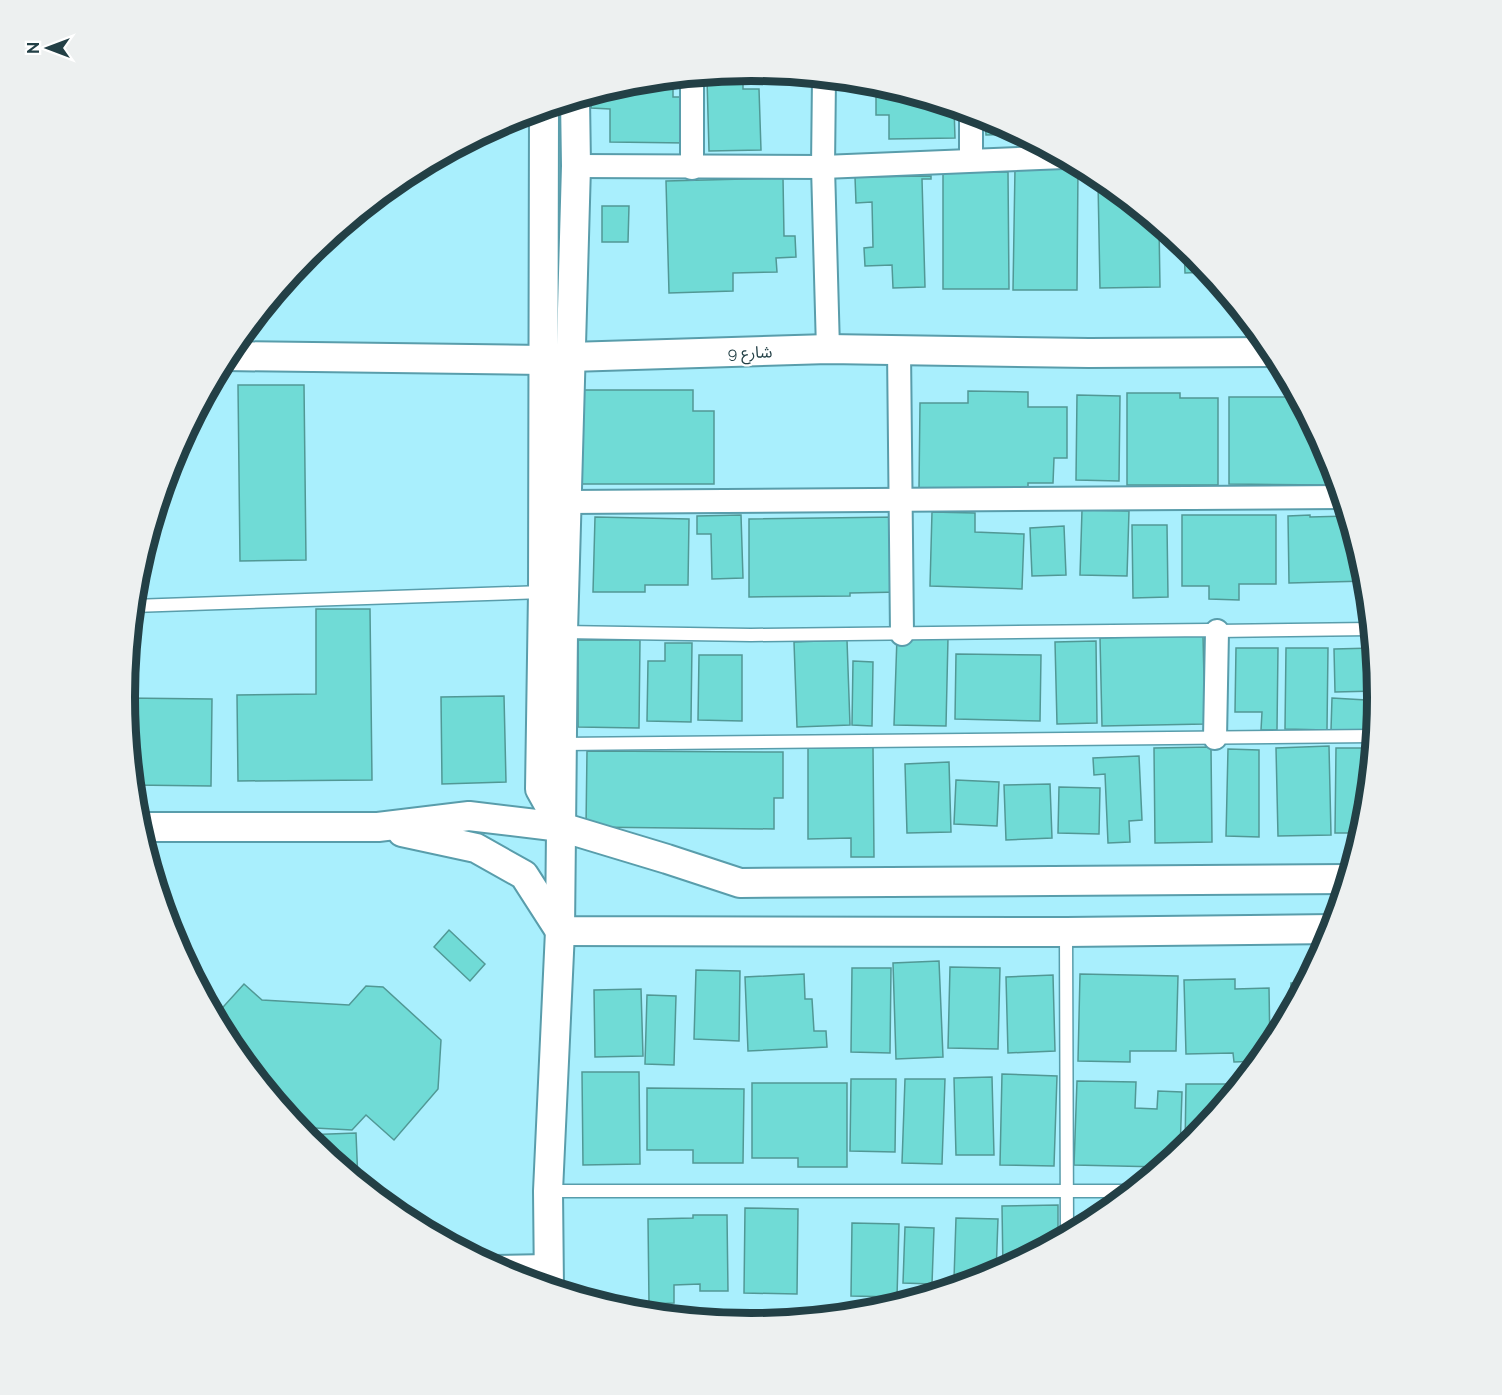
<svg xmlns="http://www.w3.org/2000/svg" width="1502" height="1395" font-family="Raleway,'Noto Sans Arabic',sans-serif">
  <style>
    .building { fill: #70dbd6; stroke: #519895; stroke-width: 1.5 }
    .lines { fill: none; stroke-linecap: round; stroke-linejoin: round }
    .service-casing { stroke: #599dab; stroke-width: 15 }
    .minor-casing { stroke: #599dab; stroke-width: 26 }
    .tertiary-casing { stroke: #599dab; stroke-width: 32 }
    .service { stroke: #fff; stroke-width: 12 }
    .minor { stroke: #fff; stroke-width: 22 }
    .tertiary { stroke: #fff; stroke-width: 28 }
    .labels { text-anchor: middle; stroke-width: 4.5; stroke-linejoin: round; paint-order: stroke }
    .street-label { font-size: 16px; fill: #234046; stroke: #fff }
    .rim { fill: none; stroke: #234046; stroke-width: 8 }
  </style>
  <rect width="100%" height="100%" fill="#a9effd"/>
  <!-- building -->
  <g class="building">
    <polygon points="751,70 786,74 716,75"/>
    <polygon points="743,77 743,89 759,89 761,150 709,151 707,78"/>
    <polygon points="673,78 673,97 687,97 686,143 610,142 610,109 591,108 592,94 629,82"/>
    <polygon points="876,83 954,107 955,138 889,139 889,115 876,115"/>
    <polygon points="985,117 991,118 1021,134 986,135"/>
    <polygon points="1015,168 1078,168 1077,290 1013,290"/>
    <polygon points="943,172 1008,172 1009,289 943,289"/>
    <polygon points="931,176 931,179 922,179 925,287 893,288 892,265 865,266 864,248 873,247 872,202 856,203 855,177"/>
    <polygon points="783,178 784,236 795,236 796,257 776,258 777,272 733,273 733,291 669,293 666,181"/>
    <polygon points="1098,182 1106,182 1159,225 1160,287 1100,288"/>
    <polygon points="602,206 629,206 628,242 602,242"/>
    <polygon points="1184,245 1195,254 1209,272 1185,273"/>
    <polygon points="238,385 304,385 306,560 240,561"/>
    <polygon points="579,390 693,390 693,411 714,411 714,484 578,484"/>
    <polygon points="968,391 1028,392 1028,407 1067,407 1067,458 1054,458 1053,483 1028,483 1028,491 919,489 920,403 968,403"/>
    <polygon points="1127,393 1180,393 1180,398 1218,398 1218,485 1127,485"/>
    <polygon points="1077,395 1120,396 1119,481 1076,480"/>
    <polygon points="1229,397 1298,397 1330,458 1331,485 1229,484"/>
    <polygon points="1082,510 1129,511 1127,576 1080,575"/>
    <polygon points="932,512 975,513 975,532 1024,534 1022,589 930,586"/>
    <polygon points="741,515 743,578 712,579 711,534 697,534 697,516"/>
    <polygon points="1182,515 1276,515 1276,584 1239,584 1239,600 1209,599 1209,586 1182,586"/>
    <polygon points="1310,515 1310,517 1348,516 1367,581 1289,583 1288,516"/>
    <polygon points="595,517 689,519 688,585 645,585 645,592 593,592"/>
    <polygon points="899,517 900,592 850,593 850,596 749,597 749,519"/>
    <polygon points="1132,525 1167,525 1168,597 1133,598"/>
    <polygon points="1064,526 1066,575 1032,576 1030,528"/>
    <polygon points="316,609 370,609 372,780 238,781 237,695 316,694"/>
    <polygon points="1203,635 1205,724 1102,726 1100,638"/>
    <polygon points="897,637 948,638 946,726 894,725"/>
    <polygon points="578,640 640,640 639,728 578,727"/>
    <polygon points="847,640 850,725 797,727 794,642"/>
    <polygon points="1096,641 1097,723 1057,724 1055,642"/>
    <polygon points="665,643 692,643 691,722 647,721 648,661 665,661"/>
    <polygon points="1236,648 1278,648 1277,730 1261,730 1262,712 1235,712"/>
    <polygon points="1286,648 1328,648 1327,730 1285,729"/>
    <polygon points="1373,648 1376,691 1335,692 1334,649"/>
    <polygon points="956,654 1041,655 1040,721 955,719"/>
    <polygon points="699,655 742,655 742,721 698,720"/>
    <polygon points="853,661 873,662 872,726 852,725"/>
    <polygon points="504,696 506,782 442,784 441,697"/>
    <polygon points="124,698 212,699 211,786 133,785"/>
    <polygon points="1332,698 1366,700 1365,731 1331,730"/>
    <polygon points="1329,746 1331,835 1278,836 1276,748"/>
    <polygon points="873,747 874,857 851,857 851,838 808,839 808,748"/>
    <polygon points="1211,747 1212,842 1155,843 1154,748"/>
    <polygon points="1336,748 1373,748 1366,820 1362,833 1335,833"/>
    <polygon points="1228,749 1259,750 1259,837 1226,836"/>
    <polygon points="587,751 783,752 783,798 774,798 774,829 586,827"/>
    <polygon points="1139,756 1142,820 1129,821 1130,842 1108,843 1105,774 1094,775 1093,758"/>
    <polygon points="949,762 951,832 907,833 905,764"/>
    <polygon points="956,780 999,782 997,826 954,824"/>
    <polygon points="1050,784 1052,838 1006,840 1004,785"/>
    <polygon points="1059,787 1100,788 1099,834 1058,833"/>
    <polygon points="449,930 485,964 470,981 434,947"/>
    <polygon points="939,961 943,1057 896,1059 893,963"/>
    <polygon points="950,967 1000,968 998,1049 948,1048"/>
    <polygon points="852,968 891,968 890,1053 851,1052"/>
    <polygon points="696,970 740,971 739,1041 694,1039"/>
    <polygon points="804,974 805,999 812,999 814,1031 826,1031 827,1047 748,1051 745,977"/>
    <polygon points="1080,974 1178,976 1176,1051 1130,1051 1130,1062 1078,1061"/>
    <polygon points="1053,975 1055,1051 1008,1053 1006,977"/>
    <polygon points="1235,979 1235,989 1269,988 1270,1048 1260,1061 1234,1062 1233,1053 1186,1054 1184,980"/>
    <polygon points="1291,983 1306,983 1290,1013"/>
    <polygon points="244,984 262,1000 349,1005 366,986 383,987 441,1040 438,1089 394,1140 366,1115 352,1130 296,1127 229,1046 214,1017"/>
    <polygon points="641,989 643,1056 595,1057 594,990"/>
    <polygon points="647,995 676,996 674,1065 645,1064"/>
    <polygon points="582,1072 639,1072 640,1164 583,1165"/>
    <polygon points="1002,1074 1057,1076 1054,1166 1000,1165"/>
    <polygon points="992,1077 994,1155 956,1155 954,1078"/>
    <polygon points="851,1079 896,1079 895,1152 850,1151"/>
    <polygon points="905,1079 945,1079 942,1164 902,1163"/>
    <polygon points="1077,1081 1136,1082 1135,1108 1157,1109 1158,1091 1182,1092 1180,1152 1162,1167 1074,1165"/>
    <polygon points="752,1083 847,1083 847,1167 798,1167 798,1158 752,1158"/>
    <polygon points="1186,1084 1232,1084 1232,1095 1194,1141 1185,1149"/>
    <polygon points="647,1088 744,1089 743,1163 693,1163 693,1150 647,1150"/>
    <polygon points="356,1133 358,1182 307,1141 303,1135"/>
    <polygon points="1058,1205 1058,1241 1003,1270 1002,1206"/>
    <polygon points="745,1208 798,1209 797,1294 744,1293"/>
    <polygon points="1081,1214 1105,1214 1099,1219 1081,1228"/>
    <polygon points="693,1215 727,1215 728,1291 700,1291 700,1284 674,1285 674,1303 649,1304 648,1219 693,1218"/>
    <polygon points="956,1218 998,1219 996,1274 980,1280 954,1279"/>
    <polygon points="852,1223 899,1224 897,1297 851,1296"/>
    <polygon points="905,1227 934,1228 932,1284 903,1283"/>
    <polygon points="692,1319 794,1319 794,1320 751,1324"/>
  </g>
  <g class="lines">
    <defs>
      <g id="service">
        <polyline points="133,606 543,592"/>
        <polyline points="563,632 751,635 1209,630 1217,631 1371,629"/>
        <polyline points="562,744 1374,736"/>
        <polyline points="1066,932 1067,1236"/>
        <polyline points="548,1191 1133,1191"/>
      </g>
      <g id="minor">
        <polyline points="692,76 692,168"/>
        <polyline points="824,78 823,167 828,349"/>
        <polyline points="971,112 971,160"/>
        <polyline points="576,166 823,167 1064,157"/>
        <polyline points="899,350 902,634"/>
        <polyline points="566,502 1342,497"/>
        <polyline points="1215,738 1217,631"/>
        <polyline points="492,1267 548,1266"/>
      </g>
      <g id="tertiary">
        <polyline points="544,108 543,592 540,789 560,825"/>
        <polyline points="226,356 544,360 570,357 828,349 1089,353 1274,352"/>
        <polyline points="138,827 378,827 469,816 561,827 667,859 740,883 1348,879"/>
        <polyline points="402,832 476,848 524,875 560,931 1066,932 1333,929"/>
        <polyline points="549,1288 548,1191 560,931 563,632 576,166 575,99"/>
      </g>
    </defs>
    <!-- service casing -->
    <use href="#service" class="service-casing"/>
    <!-- minor casing -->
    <use href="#minor" class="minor-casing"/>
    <!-- tertiary casing -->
    <use href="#tertiary" class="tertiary-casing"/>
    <!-- service -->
    <use href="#service" class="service"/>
    <!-- minor -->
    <use href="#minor" class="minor"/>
    <!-- tertiary -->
    <use href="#tertiary" class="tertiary"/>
  </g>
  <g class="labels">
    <!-- street labels -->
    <g class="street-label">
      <text transform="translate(750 352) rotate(-2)" y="6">شارع 9</text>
    </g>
  </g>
  <!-- crop -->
  <path d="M0 0H1502V1395H0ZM135 697a616 616 0 1 1 1232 0a616 616 0 1 1-1232 0Z" fill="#edf0f0" fill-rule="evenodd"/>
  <path class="rim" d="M135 697a616 616 0 1 1 1232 0a616 616 0 1 1-1232 0Z"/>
  <!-- north arrow -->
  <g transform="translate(48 48) rotate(270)" stroke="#ffffff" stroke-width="4.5" paint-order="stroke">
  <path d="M0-4.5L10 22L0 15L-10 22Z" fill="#234046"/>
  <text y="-9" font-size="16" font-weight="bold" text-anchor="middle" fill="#234046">N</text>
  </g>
</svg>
